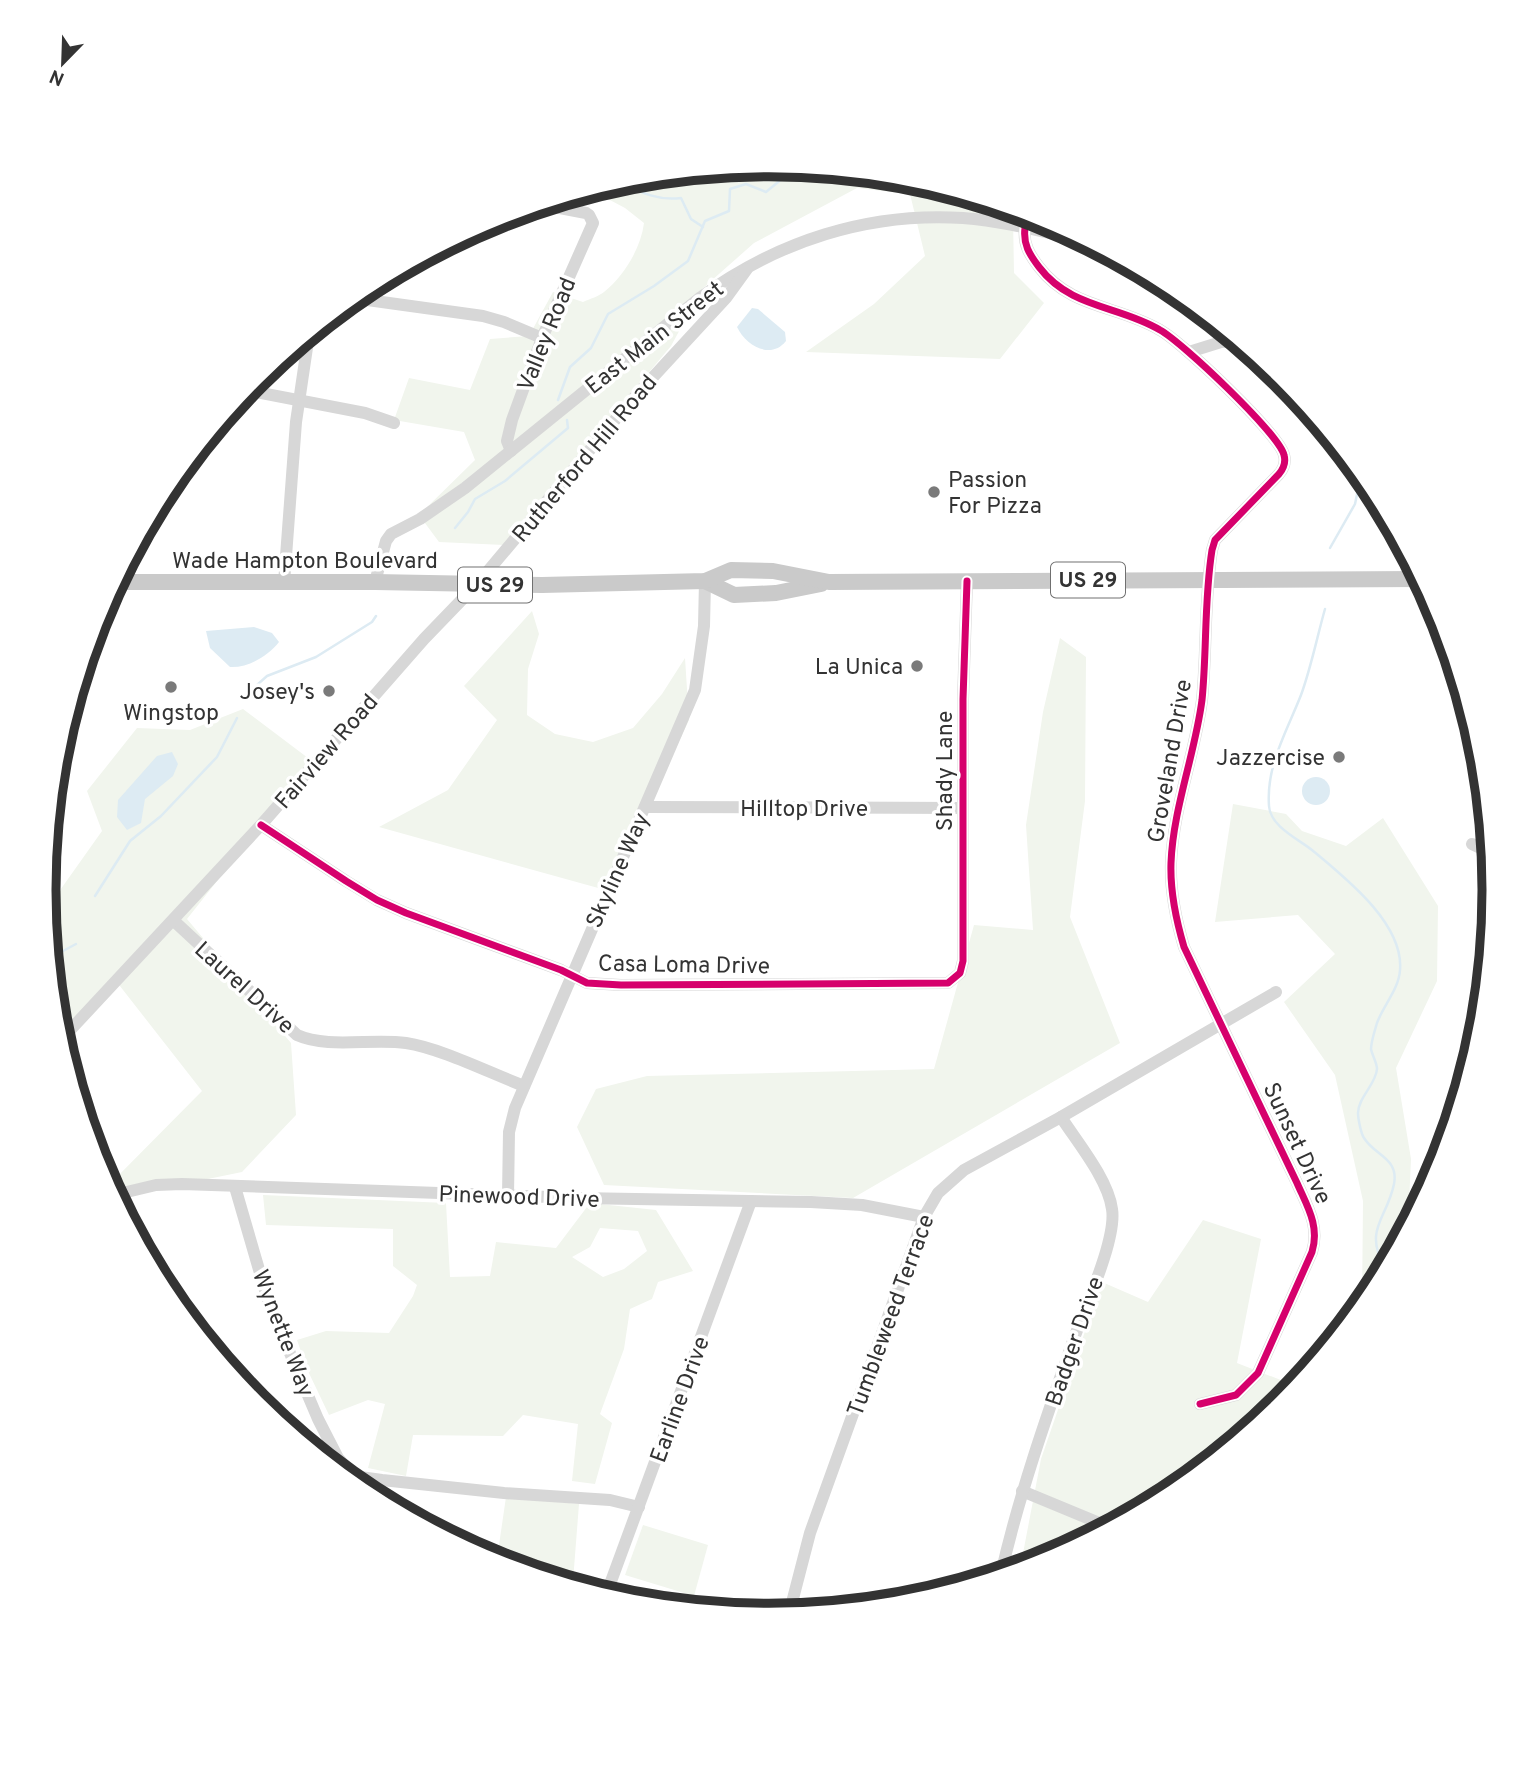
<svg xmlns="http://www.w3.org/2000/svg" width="1538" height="1781" font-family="Overpass,sans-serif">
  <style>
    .green { fill: #f1f5ed; fill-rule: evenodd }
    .water { fill: #ddebf3 }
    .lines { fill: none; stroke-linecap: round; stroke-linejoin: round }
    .stream { stroke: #ddebf3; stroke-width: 2.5 }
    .minor { stroke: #d7d7d7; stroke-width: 12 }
    .major { stroke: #cacaca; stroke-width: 16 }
    .cycleway-casing { stroke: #fff; stroke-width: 11 }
    .cycleway { stroke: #d6006c; stroke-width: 7 }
    .poi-dot { fill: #7a7a7a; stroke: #fff; stroke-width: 2.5 }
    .labels { text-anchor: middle; stroke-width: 7; stroke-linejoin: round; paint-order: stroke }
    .shield { fill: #fff; stroke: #707070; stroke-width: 2 }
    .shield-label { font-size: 21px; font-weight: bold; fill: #333 }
    .street-label { font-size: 23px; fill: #333; stroke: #fff }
    .poi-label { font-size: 23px; fill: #333; stroke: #fff; text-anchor: end }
    .rim { fill: none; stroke: #333; stroke-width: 9 }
  </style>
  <rect width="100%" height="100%" fill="#fff"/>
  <!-- green -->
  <g class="green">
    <path d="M769,165l142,14 132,41 -30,-3 1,56 30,30 -44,56 -194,-7 68,-48 51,-48 -15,-62 -53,-6 -103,55 -52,46 -31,57 -167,199 -65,-3 -20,-27 56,-55 -11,-28 -70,-12 15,-42 61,12 20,-51 39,-3 24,-44 30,10c7,-3 16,-6 21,-10 20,-16 37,-44 40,-69l-19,-15 -34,-18 37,-11z"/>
    <polygon points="532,611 539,634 528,669 527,715 555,734 593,742 633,728 662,694 685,658 689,720 609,891 379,827 448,790 497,720 464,686"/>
    <polygon points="1060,638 1086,657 1085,801 1070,917 1120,1043 853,1198 604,1185 577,1127 596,1089 647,1076 934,1069 974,925 1033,930 1026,825 1043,712"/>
    <polygon points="243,709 312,761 187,919 291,1043 296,1115 242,1172 115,1198 108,1186 202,1091 116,981 60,1039 46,910 102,831 87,791 137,728 190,730"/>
    <polygon points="1233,804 1286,814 1302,831 1346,846 1383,818 1438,906 1437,981 1396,1068 1411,1159 1408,1226 1372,1294 1362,1306 1363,1201 1335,1075 1284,1002 1335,954 1298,915 1215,922"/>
    <path d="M263,1195l183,8 4,74 40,-1 6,-34 60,6 34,-45 66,7 37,61 -35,11 -6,17 -22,10 -6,40 -24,65 12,9 -17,61 -23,-3 6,-57 -55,-9 -20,21 -90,-1 -7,41 -38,-8 17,-64 -17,-4 -39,15 -22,-46 -10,-29 29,-9 63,2 24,-37 4,-11 -24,-19v-37l-127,-4zM600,1228l38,3 9,20 -23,18 -21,8 -31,-20 18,-10z"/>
    <polygon points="1203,1220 1261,1239 1237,1363 1296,1386 1282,1404 1172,1494 1046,1561 1020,1569 1041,1459 1102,1282 1148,1302"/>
    <polygon points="506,1497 579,1504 573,1581 555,1580 501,1563 498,1552"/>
    <polygon points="643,1525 708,1545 694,1596 625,1575"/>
  </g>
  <!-- water -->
  <g class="water">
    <path d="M752,308l6,1 27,23 1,9c-15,19 -40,5 -49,-14z"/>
    <path d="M254,627l18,6 7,9c-11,14 -31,26 -49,25l-20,-19 -4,-17z"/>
    <polygon points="172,752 178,764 173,776 145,799 141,823 127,830 117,817 118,800 157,756"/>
    <circle cx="1316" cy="791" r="14"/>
  </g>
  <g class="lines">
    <!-- stream -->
    <g class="stream">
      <path d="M619,182c21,10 38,19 62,16l10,21 12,8"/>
      <polyline points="558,400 570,367 591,348 608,314 654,286 688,261 705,221 729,211 730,189 746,184 766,192 783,178 821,178 835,172"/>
      <polyline points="455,528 468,512 475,499 505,481 568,428 567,420"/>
      <polyline points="1330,548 1355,504 1361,475"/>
      <path d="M1325,609c-8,28 -14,59 -24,86 -14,36 -35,70 -32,111 1,20 29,33 43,44 32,27 92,73 88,120 -1,19 -17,36 -23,53 -2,7 -6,19 -6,26 1,6 6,14 6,20 -1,15 -19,29 -19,44 0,5 3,21 6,25 11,18 35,20 30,46 -7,35 -31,45 -9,84"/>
      <polyline points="248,693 267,676 316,657 372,622 376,616"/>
      <polyline points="95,896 130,841 161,816 217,757 237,718"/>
      <polyline points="50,958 76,944"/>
      <polyline points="1241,1437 1247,1429 1249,1430"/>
    </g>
    <!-- minor -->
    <g class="minor">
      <path d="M1025,228c-2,16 4,26 14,39 32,42 79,38 121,63 22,12 119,104 124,125 2,7 0,13 -5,19l-64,66 -3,10c-8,50 -5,100 -10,150 -7,54 -29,109 -31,163 -1,29 5,57 13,84l113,236c10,23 23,43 15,69l-54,121 -22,22 -36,9"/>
      <polyline points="353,298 483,316 504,322 542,338"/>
      <polyline points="1189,352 1221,342 1237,341"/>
      <polyline points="246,390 365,413 394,423"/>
      <polyline points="511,451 507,441 512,420 542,338 593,223 589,215 586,213 544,205"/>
      <path d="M375,582l11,-41 5,-7 29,-15 45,-31 236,-191c77,-56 167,-85 262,-79 41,3 81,14 121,23"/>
      <polyline points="284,583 296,422 309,334"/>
      <polyline points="645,807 963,808"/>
      <polyline points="261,825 346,881 377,900 406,913 561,970 587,983 621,985 948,983 960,973 963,961 963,699 967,581"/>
      <polyline points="1472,844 1491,853"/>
      <path d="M174,921l123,114c31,14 75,3 109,8 34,5 84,30 118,43"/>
      <polyline points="60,1041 261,825 424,639 477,584 631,401 726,298 747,269"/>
      <polyline points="235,1187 269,1304 318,1419 338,1458 351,1473 360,1477 382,1480 504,1493 610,1500 639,1507"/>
      <polyline points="114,1195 156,1185 182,1184 578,1198 811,1202 862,1205 924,1217"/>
      <polyline points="508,1195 509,1132 515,1108 695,690 704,626 705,581"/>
      <polyline points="1022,1491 1109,1527"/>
      <path d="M1001,1574c18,-79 45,-156 72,-233 11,-31 44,-102 39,-132 -4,-30 -35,-67 -51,-92"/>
      <polyline points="606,1595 751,1201"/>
      <polyline points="789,1614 810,1533 924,1217 938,1193 964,1170 1061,1117 1276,992"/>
    </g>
    <!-- major -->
    <g class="major">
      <polyline points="705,581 734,595 776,593 821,584"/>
      <polyline points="115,582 375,582 542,585 705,581 731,570 773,571 829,582 1421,579"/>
    </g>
    <defs>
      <g id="cycleway">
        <path d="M1025,228c-2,16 4,26 14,39 32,42 79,38 121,63 22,12 119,104 124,125 2,7 0,13 -5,19l-64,66 -3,10c-8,50 -5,100 -10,150 -7,54 -29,109 -31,163 -1,29 5,57 13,84l113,236c10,23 23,43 15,69l-54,121 -22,22 -36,9"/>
        <polyline points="261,825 346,881 377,900 406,913 561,970 587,983 621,985 948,983 960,973 963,961 963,699 967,581"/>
      </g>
    </defs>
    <!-- cycleway casing -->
    <use href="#cycleway" class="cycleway-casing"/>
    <!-- cycleway -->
    <use href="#cycleway" class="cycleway"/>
  </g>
  <!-- markers -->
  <g class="poi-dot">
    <circle cx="934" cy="492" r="7"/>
    <circle cx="917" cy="666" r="7"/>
    <circle cx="171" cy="687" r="7"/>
    <circle cx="329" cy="691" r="7"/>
    <circle cx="1339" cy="757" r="7"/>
  </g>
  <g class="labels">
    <!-- shield labels -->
    <g class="shield">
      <rect x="1051" y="562.5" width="74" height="35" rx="5"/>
      <rect x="458" y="567.5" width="74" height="35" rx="5"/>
    </g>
    <g class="shield-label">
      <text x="1088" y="587">US 29</text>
      <text x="495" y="592">US 29</text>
    </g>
    <!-- street labels -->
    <g class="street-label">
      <text transform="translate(546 334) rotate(-68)" y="8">Valley Road</text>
      <text transform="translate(654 337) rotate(-38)" y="8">East Main Street</text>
      <text transform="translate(584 458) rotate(-50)" y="8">Rutherford Hill Road</text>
      <text x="305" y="568">Wade Hampton Boulevard</text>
      <text transform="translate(326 751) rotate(-49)" y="8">Fairview Road</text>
      <text transform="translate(1169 761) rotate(-80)" y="8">Groveland Drive</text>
      <text transform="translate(944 771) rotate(-90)" y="8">Shady Lane</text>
      <text x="804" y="816">Hilltop Drive</text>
      <text transform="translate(617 870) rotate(-66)" y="8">Skyline Way</text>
      <text transform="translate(684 964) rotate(1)" y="8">Casa Loma Drive</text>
      <text transform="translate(245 987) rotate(42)" y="8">Laurel Drive</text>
      <text transform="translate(1298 1143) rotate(65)" y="8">Sunset Drive</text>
      <text transform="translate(519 1196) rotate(2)" y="8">Pinewood Drive</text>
      <text transform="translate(890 1315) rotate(-70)" y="8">Tumbleweed Terrace</text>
      <text transform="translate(284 1333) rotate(69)" y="8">Wynette Way</text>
      <text transform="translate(1074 1341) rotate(-71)" y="8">Badger Drive</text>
      <text transform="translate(679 1399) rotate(-70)" y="8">Earline Drive</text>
    </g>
    <!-- poi labels -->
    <g class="poi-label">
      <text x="948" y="487" text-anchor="start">Passion<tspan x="948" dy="26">For Pizza</tspan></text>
      <text x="903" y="674">La Unica</text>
      <text x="315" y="699">Josey's</text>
      <text x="171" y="720" text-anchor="middle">Wingstop</text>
      <text x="1325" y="765">Jazzercise</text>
    </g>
  </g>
  <!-- crop -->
  <path d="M0 0H1538V1781H0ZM56 890a713 713 0 1 1 1426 0a713 713 0 1 1-1426 0Z" fill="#fff" fill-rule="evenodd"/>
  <path class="rim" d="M56 890a713 713 0 1 1 1426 0a713 713 0 1 1-1426 0Z"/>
  <!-- north arrow -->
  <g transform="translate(63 63) rotate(203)" stroke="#ffffff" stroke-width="5" paint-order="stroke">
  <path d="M0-5L12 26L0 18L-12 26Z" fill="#333333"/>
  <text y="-10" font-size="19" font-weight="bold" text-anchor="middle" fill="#333333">N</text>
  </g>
</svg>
